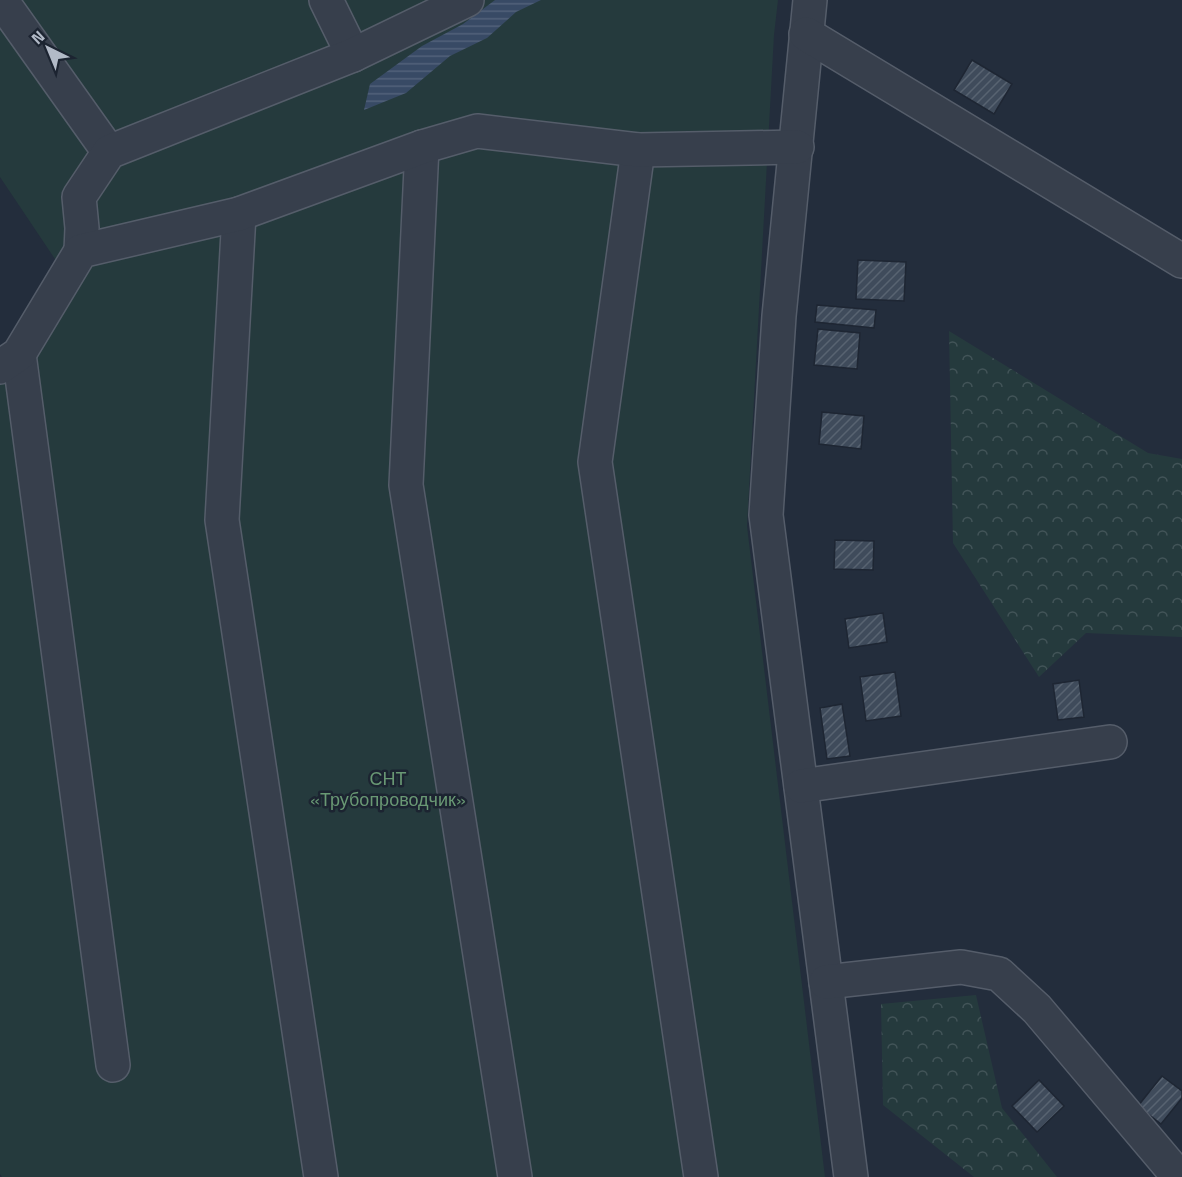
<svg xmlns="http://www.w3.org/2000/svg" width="1182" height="1177" font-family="'Titillium Web',sans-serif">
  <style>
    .forest { fill: url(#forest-crowns) }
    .garden { fill: #253a3d }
    .water { fill: url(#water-rules) }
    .building { fill: url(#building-hatch); stroke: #1e2633; stroke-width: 1.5 }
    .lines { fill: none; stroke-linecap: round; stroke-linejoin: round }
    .minor-casing { stroke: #555d6a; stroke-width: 36 }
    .minor { stroke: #373f4c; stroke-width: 33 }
    .labels { text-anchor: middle; stroke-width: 5; stroke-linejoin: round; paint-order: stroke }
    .park-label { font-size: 18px; fill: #699874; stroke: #1c2431 }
  </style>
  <defs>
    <pattern id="forest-crowns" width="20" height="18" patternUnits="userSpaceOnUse" patternTransform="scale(1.5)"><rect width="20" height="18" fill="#253a3d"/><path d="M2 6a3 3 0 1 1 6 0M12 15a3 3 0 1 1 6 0" fill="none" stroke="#425458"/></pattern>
    <pattern id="water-rules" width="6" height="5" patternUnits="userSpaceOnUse" patternTransform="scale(1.5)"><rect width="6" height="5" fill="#384a65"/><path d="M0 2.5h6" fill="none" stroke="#52627a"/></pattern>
    <pattern id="building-hatch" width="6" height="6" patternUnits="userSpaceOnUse" patternTransform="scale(1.5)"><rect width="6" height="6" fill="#3f4b5b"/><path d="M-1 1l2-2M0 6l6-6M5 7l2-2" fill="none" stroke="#586371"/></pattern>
  </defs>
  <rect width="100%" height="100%" fill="#232d3c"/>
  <!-- forest -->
  <g class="forest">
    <polygon points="949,331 1148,453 1182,459 1182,637 1086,633 1039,677 953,543"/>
    <polygon points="976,995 1002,1108 1057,1177 974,1177 883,1105 881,1004"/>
  </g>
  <!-- garden -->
  <polygon class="garden" points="0,0 778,0 774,35 747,526 825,1177 2,1177 0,1174 0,354 63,271 0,177"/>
  <!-- water -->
  <polygon class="water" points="495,0 541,0 516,12 487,38 450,56 406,93 364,110 370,84 422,46 463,24"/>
  <!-- building -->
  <g class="building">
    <polygon points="972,60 1012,84 994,114 954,90"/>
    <polygon points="858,260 906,262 904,301 856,299"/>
    <polygon points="817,305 876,310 874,328 815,322"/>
    <polygon points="818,329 860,333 857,369 814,365"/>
    <polygon points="822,412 864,416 861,449 819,444"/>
    <polygon points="835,540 874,541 873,570 834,569"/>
    <polygon points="883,613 887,642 849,648 845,619"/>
    <polygon points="895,672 901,716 866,721 860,677"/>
    <polygon points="1079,680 1084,717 1058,720 1053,684"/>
    <polygon points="842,704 850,756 827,759 820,708"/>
    <polygon points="1162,1076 1182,1091 1182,1098 1161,1124 1138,1106"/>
    <polygon points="1039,1080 1064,1106 1037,1132 1012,1106"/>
  </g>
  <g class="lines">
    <defs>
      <g id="minor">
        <polyline points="1,0 109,152"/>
        <polyline points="326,0 353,55"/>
        <polyline points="810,0 779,316 766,515 851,1177"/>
        <polyline points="806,34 1182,261"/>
        <polyline points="422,147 406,485 515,1177"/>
        <polyline points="638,150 595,462 701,1177"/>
        <polyline points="239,214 222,520 321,1177"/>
        <polyline points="81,251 82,228 79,197 109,152 353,55 467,0"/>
        <polyline points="19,354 113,1065"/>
        <polyline points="0,367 19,354 81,251 239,214 422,147 477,131 638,150 797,147"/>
        <polyline points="801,786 1110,742"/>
        <polyline points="826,982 961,967 999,974 1037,1009 1179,1177"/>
      </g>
    </defs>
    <!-- minor casing -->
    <use href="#minor" class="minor-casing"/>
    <!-- minor -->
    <use href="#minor" class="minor"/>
  </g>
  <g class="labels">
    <!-- park labels -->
    <g class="park-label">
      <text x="388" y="785">СНТ<tspan x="388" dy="21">«Трубопроводчик»</tspan></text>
    </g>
  </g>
  <!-- north arrow -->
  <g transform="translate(48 48) rotate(317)" stroke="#1c2431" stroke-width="4.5" paint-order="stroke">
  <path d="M0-4.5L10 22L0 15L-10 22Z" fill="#b2bac7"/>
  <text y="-9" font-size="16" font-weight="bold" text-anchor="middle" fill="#b2bac7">N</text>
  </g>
</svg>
